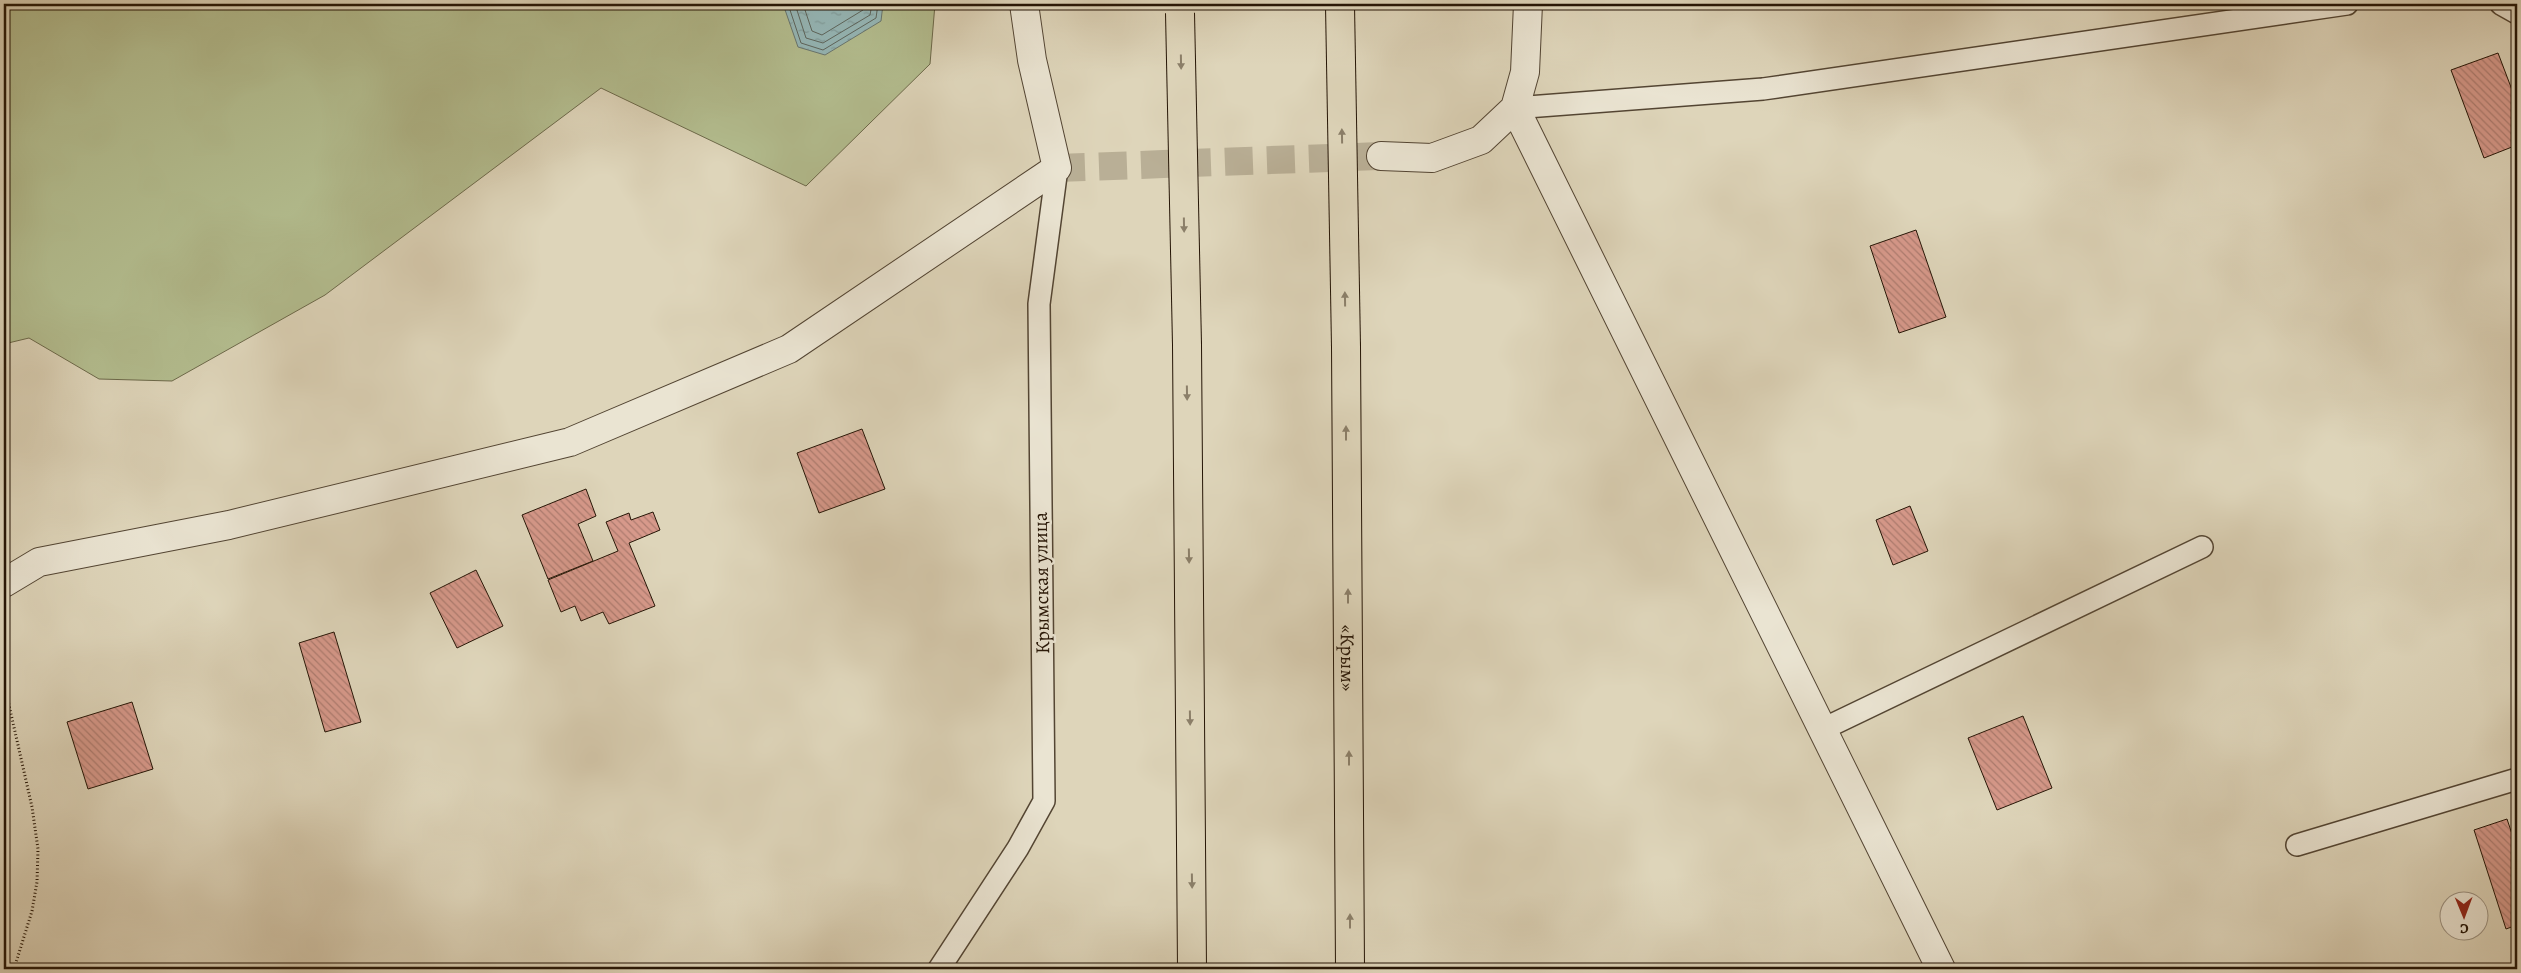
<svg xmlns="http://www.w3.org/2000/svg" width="2521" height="973" font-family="Alegreya,serif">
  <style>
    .green { fill: #b3bd8f; stroke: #6c694a }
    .water { fill: url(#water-ripples); stroke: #687670 }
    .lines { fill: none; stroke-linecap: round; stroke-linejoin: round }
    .shore { stroke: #5d665e; stroke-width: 1 }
    .building { fill: url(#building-back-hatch); stroke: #251506 }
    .minor-tunnel { stroke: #b9af96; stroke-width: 28; stroke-dasharray: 28 14; stroke-linecap: butt }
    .service-casing { stroke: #534533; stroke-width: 24 }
    .minor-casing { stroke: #534533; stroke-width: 30 }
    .motorway-casing { stroke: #251506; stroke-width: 30 }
    .path { stroke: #251506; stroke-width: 3; stroke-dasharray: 1 2.5; stroke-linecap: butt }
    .service { stroke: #eae4d2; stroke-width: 21 }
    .minor { stroke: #eae4d2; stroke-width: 28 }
    .motorway { stroke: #ded5ba; stroke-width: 28 }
    .motorway-bridge-casing { stroke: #251506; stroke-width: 30; stroke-linecap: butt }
    .motorway-bridge { stroke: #ded5ba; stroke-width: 28 }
    .oneway { fill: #8b7f69 }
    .labels { text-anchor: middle; stroke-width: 5; stroke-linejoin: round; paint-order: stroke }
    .street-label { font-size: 20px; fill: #251506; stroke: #eae4d2 }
  </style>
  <defs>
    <pattern id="water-ripples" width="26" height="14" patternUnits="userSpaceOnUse" patternTransform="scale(1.25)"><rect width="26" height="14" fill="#95b7b7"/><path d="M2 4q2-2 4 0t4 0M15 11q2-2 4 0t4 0" fill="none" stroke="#809c9c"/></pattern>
    <pattern id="building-back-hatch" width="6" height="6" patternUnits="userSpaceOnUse" patternTransform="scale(1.25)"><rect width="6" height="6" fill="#d7998b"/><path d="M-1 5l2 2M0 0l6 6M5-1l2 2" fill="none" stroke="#ae7c70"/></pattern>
  </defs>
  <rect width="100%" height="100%" fill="#ded5ba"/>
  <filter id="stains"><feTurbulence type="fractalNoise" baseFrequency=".004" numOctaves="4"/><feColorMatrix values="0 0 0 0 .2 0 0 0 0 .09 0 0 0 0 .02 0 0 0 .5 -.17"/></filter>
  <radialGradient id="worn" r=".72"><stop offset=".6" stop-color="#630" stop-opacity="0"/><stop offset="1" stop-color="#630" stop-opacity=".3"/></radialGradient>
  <!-- green -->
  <polygon class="green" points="4,4 935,4 930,64 806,186 601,88 325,295 172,381 99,379 29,338 4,344"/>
  <!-- water -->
  <polygon class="water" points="783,4 883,4 881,21 825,55 798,47"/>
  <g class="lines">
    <!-- shore -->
    <g class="shore">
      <polyline points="788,4 801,43 823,50 876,18 878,4"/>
      <polyline points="795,4 806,38 823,43 870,15 872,4"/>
      <polyline points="803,4 812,31 822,35 863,10 864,4"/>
    </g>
  </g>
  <!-- building -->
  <g class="building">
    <polygon points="2498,53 2517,103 2517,145 2484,158 2451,70"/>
    <polygon points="1916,230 1946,317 1899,333 1870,246"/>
    <polygon points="862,429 885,489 819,513 797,453"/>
    <polygon points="586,489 596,516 578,524 593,561 548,579 522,515"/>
    <polygon points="1910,506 1928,551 1893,565 1876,520"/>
    <polygon points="653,512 660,530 629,543 655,606 609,624 603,612 581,621 575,606 561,612 548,580 618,551 606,522 629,513 631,520"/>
    <polygon points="476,570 503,626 457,648 430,593"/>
    <polygon points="334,632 361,722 325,732 299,643"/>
    <polygon points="132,702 153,769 88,789 67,722"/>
    <polygon points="2023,716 2052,788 1997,810 1968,738"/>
    <polygon points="2507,819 2517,849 2517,925 2506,929 2474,830"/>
  </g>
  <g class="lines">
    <!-- minor-tunnel -->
    <polyline class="minor-tunnel" points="1057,168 1381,156"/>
    <defs>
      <g id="service">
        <polyline points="2501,4 2517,13"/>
        <polyline points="1515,108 1763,89 2347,4"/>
        <polyline points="1821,730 2202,547"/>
        <polyline points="2297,845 2517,779"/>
        <polyline points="939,969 1018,848 1044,801 1039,304 1057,168"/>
      </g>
      <g id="minor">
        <polyline points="1515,108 1941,969"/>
        <polyline points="1381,156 1432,158 1481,140 1515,108 1525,72 1528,4"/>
        <polyline points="4,583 39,562 229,525 570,442 789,349 1057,168 1032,60 1024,4"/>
      </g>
      <g id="motorway">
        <polyline points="1187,345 1192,969"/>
        <path id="s1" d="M1346,347l4,622"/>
      </g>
    </defs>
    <!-- service casing -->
    <use href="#service" class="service-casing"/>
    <!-- minor casing -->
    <use href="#minor" class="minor-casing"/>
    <!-- motorway casing -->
    <use href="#motorway" class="motorway-casing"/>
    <!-- path -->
    <polyline class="path" points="4,683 32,807 38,849 37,882 32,911 14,969"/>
    <!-- service -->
    <use href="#service" class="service"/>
    <!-- minor -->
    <use href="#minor" class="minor"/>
    <!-- motorway -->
    <use href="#motorway" class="motorway"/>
    <defs>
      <g id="motorway-bridge">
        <polyline points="1340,5 1346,347"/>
        <polyline points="1180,13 1187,345"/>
      </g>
    </defs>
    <!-- motorway-bridge casing -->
    <use href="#motorway-bridge" class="motorway-bridge-casing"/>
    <!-- motorway-bridge -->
    <use href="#motorway-bridge" class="motorway-bridge"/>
  </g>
  <!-- one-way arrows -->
  <defs><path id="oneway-solid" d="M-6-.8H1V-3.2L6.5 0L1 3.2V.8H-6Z" transform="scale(1.25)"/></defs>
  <g class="oneway">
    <use href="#oneway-solid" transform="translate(1181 62) rotate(89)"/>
    <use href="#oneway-solid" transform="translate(1342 136) rotate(-91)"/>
    <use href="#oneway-solid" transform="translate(1184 225) rotate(89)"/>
    <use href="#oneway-solid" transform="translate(1345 299) rotate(-91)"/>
    <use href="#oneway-solid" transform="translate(1187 393) rotate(89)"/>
    <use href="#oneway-solid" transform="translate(1346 433) rotate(-90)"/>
    <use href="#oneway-solid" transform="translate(1189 556) rotate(89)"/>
    <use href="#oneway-solid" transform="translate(1348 596) rotate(-90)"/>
    <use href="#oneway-solid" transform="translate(1190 718) rotate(89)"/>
    <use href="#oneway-solid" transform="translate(1349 758) rotate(-90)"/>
    <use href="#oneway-solid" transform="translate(1192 881) rotate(89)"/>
    <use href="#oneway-solid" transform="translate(1350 921) rotate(-90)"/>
  </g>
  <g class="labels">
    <!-- street labels -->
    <g class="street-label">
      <text transform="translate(1041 583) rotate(-91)" y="7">Крымская улица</text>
      <text dy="7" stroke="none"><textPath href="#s1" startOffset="311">«Крым»</textPath></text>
    </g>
  </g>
  <!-- margin -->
  <rect width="2521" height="973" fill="none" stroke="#ded5ba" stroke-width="20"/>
  <rect x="5" y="5" width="2511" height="963" fill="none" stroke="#251506" stroke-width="2.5"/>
  <rect x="10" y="10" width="2501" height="953" fill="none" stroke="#251506"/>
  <!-- north arrow -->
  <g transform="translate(2464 916) rotate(179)"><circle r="24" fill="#eae4d2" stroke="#9b9180"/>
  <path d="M0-4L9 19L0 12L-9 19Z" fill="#8f2418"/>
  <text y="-8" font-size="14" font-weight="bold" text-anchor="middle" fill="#251506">С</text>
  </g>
  <rect width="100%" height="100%" filter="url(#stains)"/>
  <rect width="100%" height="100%" fill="url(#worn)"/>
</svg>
